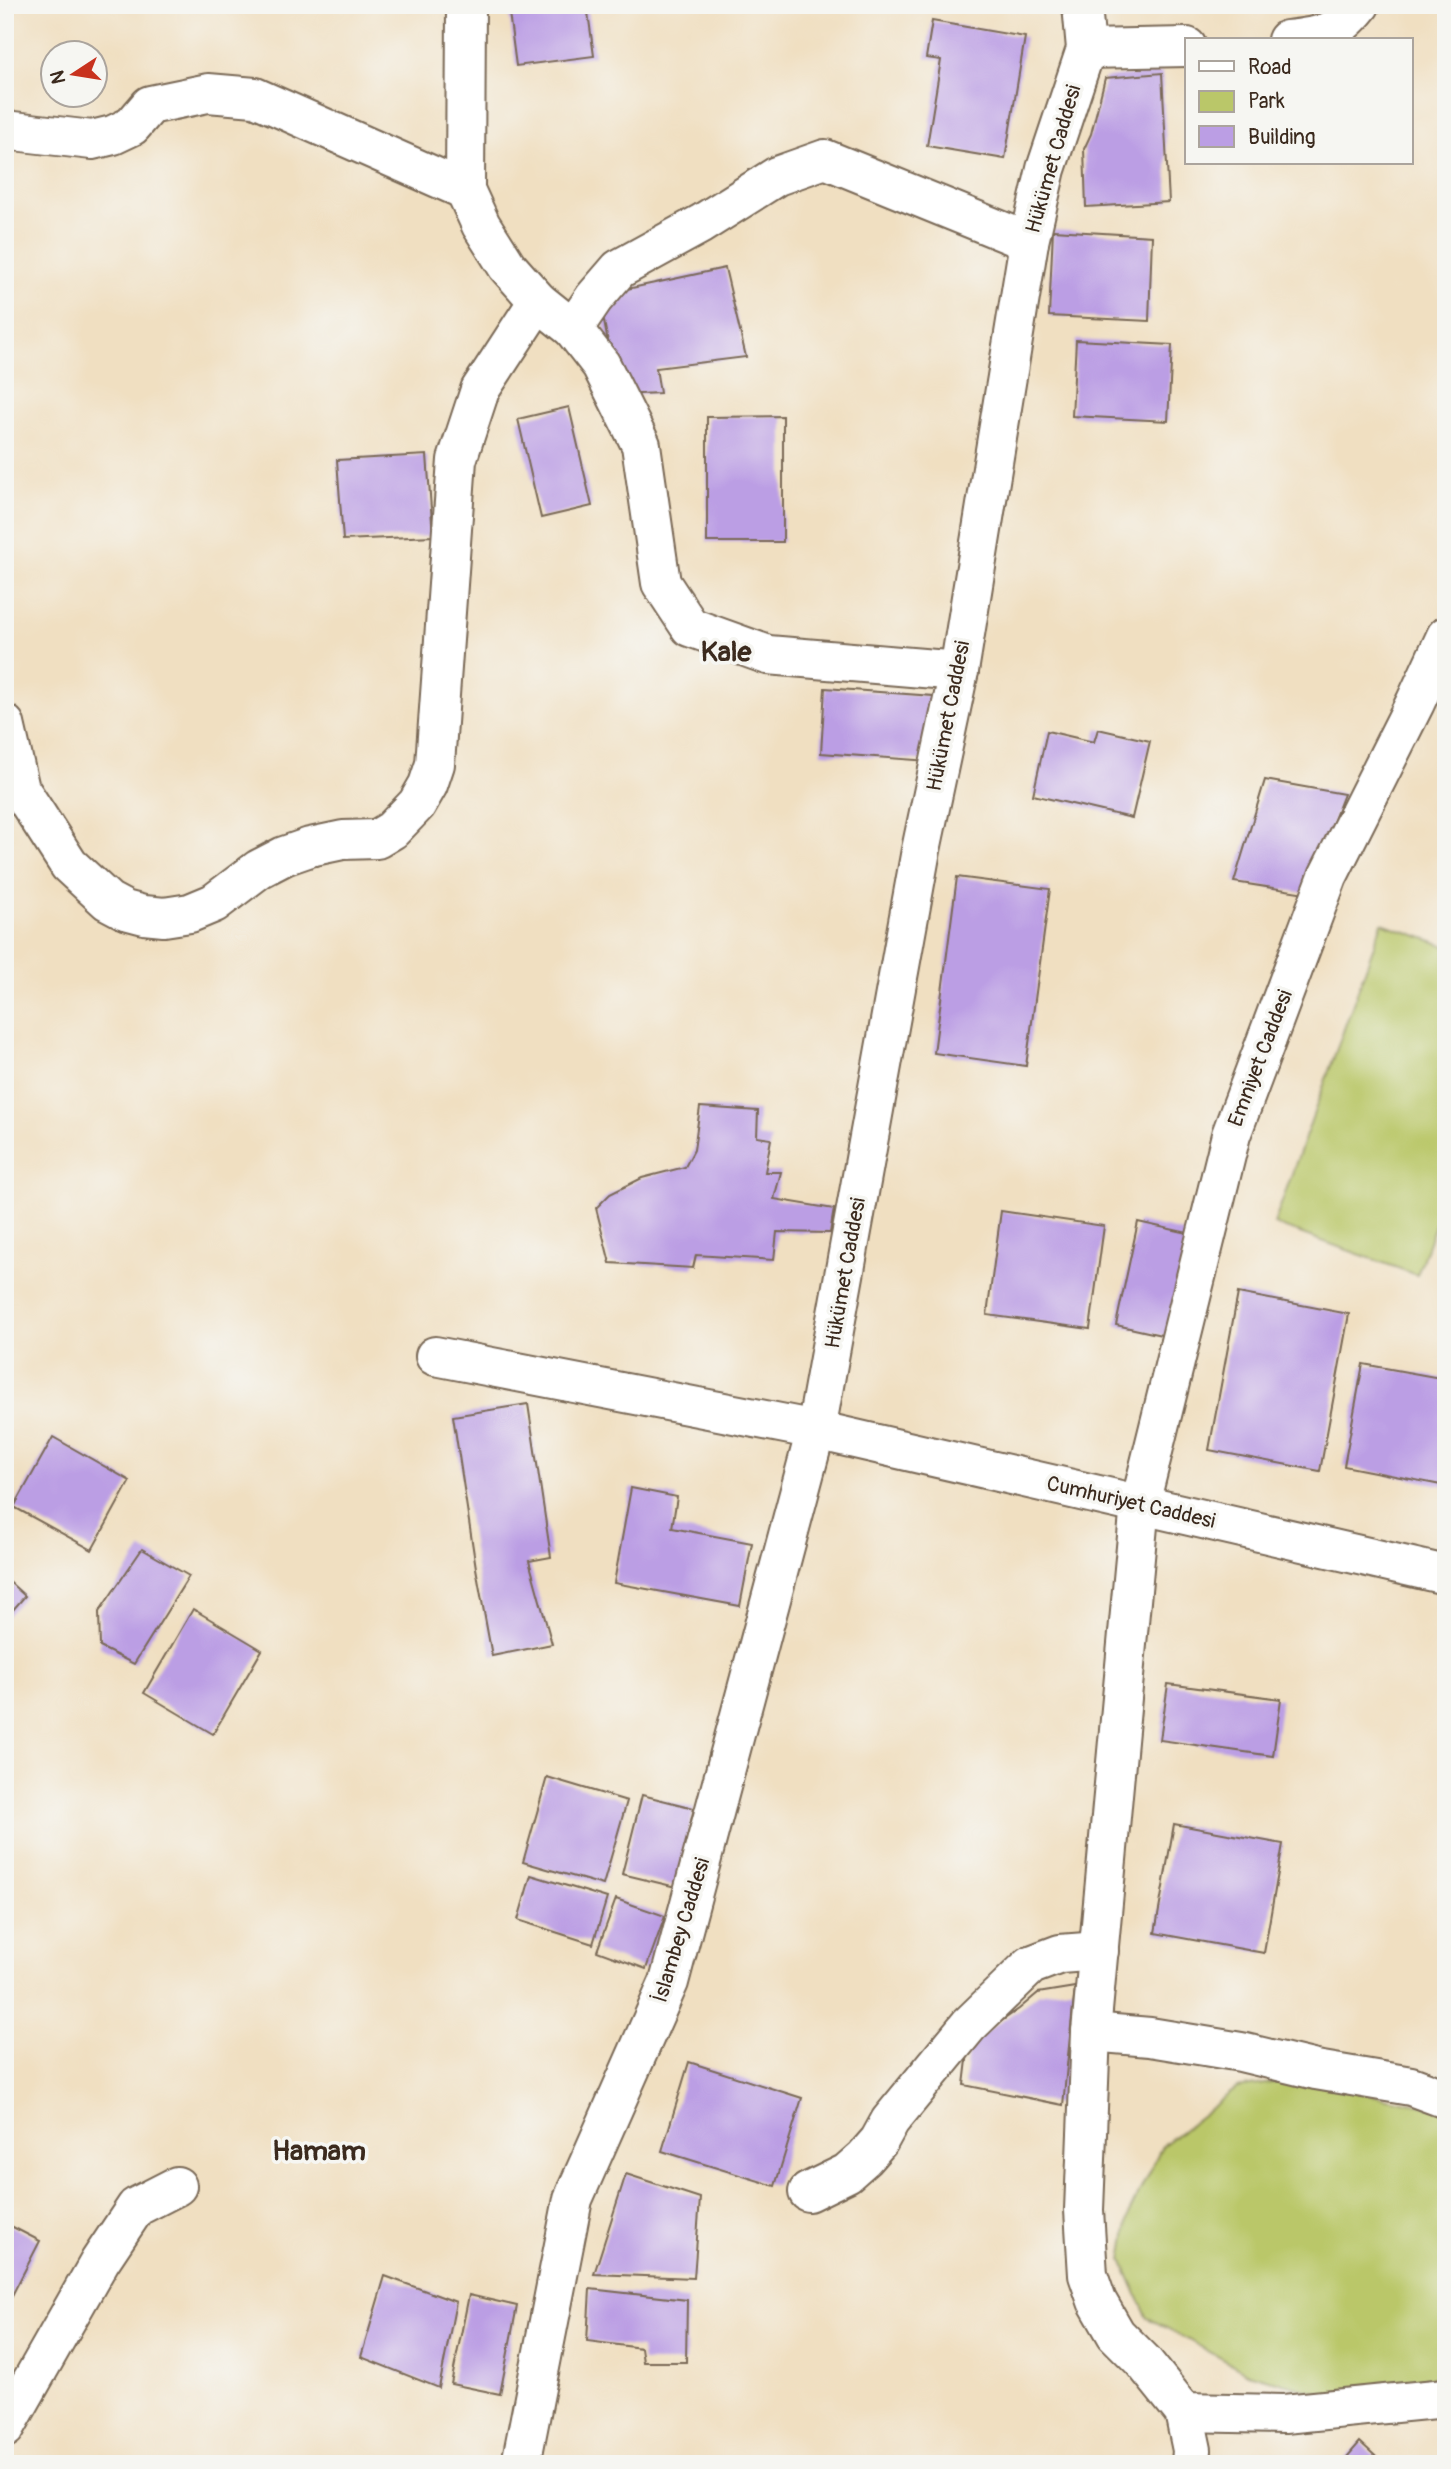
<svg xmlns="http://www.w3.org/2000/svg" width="1451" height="2469" font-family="Pangolin,sans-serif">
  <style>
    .green { fill: #bac769; stroke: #7a7844; stroke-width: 2 }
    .building { fill: #bb9ee4 }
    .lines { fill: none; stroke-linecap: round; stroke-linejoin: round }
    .minor-casing { stroke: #7a6957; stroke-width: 42 }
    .minor { stroke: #fff; stroke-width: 38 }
    .labels { text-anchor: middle; stroke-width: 7; stroke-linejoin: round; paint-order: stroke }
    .street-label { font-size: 21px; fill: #3b2a1e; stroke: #f6f6f2 }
    .district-label { font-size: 28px; font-weight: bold; fill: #3b2a1e; stroke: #f6f6f2 }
  </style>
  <rect width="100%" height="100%" fill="#f6f6f2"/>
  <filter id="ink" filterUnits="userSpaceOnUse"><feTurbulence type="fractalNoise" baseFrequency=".0143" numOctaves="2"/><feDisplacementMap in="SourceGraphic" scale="14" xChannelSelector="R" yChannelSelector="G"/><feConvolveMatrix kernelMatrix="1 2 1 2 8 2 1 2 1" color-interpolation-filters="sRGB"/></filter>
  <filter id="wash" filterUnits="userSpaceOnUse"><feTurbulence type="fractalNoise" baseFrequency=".00686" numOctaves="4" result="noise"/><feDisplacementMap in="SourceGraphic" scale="28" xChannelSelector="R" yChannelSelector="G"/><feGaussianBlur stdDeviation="1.57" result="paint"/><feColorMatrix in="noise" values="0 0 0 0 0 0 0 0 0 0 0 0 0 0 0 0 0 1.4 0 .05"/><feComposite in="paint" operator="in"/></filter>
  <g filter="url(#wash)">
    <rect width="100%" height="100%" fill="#f0dfc1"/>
    <!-- green -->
    <g class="green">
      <polygon points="1382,923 1446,946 1446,1195 1417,1275 1274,1224"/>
      <polygon points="1292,2080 1446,2109 1446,2375 1383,2389 1345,2400 1248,2373 1147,2317 1122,2260 1130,2211 1162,2146 1237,2088"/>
    </g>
    <g id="blocks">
      <!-- building -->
      <g class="building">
        <polygon points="508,5 587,5 594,56 516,66"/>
        <polygon points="932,21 1025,37 1005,159 927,146 941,60 926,58"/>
        <polygon points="1162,73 1169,202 1086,207 1084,149 1091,134 1105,78"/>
        <polygon points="1053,230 1152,236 1149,321 1049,316"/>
        <polygon points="725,268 746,357 656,368 660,393 618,395 599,295"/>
        <polygon points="1076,340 1172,345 1168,421 1072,416"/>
        <polygon points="569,407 592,506 541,518 518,419"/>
        <polygon points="783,416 783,542 707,542 707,417"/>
        <polygon points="427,455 433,536 343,540 337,460"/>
        <polygon points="825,688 933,696 929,761 821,753"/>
        <polygon points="1098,729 1150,741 1132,818 1033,795 1047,731 1094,742"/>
        <polygon points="1265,780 1344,794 1305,893 1234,882"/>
        <polygon points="957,877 1050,889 1026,1066 934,1053"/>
        <polygon points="700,1107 758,1111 757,1137 771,1139 765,1172 781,1172 774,1199 834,1209 830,1233 777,1232 774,1260 696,1255 693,1268 610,1263 596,1208 610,1194 642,1178 685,1167 694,1150"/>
        <polygon points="1001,1211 1104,1226 1090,1329 987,1315"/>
        <polygon points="1138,1222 1188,1233 1166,1336 1116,1325"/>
        <polygon points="1238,1293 1349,1314 1320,1471 1209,1450"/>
        <polygon points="1363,1364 1446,1379 1446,1486 1344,1466"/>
        <polygon points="528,1404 551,1557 529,1561 552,1644 492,1656 476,1568 453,1416"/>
        <polygon points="53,1437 130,1481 92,1550 14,1507"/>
        <polygon points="631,1488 677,1497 672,1528 752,1543 740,1606 614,1583"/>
        <polygon points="142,1549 189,1576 134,1664 100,1647 99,1612"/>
        <polygon points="5,1578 25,1596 5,1619"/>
        <polygon points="193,1609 262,1650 213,1734 144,1693"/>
        <polygon points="1168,1684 1281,1699 1273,1756 1160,1740"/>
        <polygon points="547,1777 627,1801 603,1885 523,1862"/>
        <polygon points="642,1795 694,1808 676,1887 622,1874"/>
        <polygon points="1174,1824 1283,1844 1264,1953 1155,1933"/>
        <polygon points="531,1875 607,1898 593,1944 518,1920"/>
        <polygon points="616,1899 665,1916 646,1969 597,1951"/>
        <polygon points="1075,1987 1063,2105 964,2085 968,2052 983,2034 1019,2009 1038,1993"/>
        <polygon points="689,2062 802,2098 775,2186 662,2151"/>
        <polygon points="626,2174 700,2198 694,2278 594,2274"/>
        <polygon points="5,2223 40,2241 5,2309"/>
        <polygon points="385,2276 456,2302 439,2388 361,2357"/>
        <polygon points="590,2289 687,2300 686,2362 643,2362 641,2348 587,2341"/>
        <polygon points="469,2295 517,2306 500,2394 451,2384"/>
        <polygon points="1360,2442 1384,2464 1341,2464"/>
      </g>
    </g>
  </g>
  <g filter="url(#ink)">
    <use href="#blocks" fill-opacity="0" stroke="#7a6957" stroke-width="2"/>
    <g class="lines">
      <defs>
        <g id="minor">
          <polyline points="466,5 465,190 481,225 507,266 538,301 573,329 601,365 641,445 661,583 690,627 768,655 959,671"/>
          <path d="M1287,40c36,-4 50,-6 73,-35"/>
          <polyline points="1086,49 1187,47"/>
          <polyline points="5,130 92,140 113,135 132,126 150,105 208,93 255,97 465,190"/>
          <polyline points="573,329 594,298 619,269 701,224 777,176 825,159 1029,242"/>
          <polyline points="5,724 20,789 69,865 108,901 125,910 144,915 164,917 190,913 214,903 259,869 284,856 310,847 343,840 377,839 392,830 417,804 428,785 435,764 457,460 480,390 538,301"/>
          <polyline points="435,1356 816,1430 1446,1575"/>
          <polyline points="1091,2032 1150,2037 1241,2052 1316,2070 1411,2086 1446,2099"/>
          <polyline points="808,2192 847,2173 864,2158 879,2141 890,2121 969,2025 1031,1965 1060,1954 1099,1951"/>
          <polyline points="1184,2412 1284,2414 1446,2398"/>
          <polyline points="5,2428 100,2261 136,2207 177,2186"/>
          <polyline points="521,2464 573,2199 669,1982 816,1430 921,850 959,671 1029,242 1046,169 1086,49 1082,5"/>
          <polyline points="1191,2464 1192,2450 1184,2412 1143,2361 1116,2334 1097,2301 1088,2275 1084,2210 1091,2032 1140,1504 1231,1135 1328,876 1415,703 1446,636"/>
        </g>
      </defs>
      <!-- minor casing -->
      <use href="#minor" class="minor-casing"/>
      <!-- minor -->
      <use href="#minor" class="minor"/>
    </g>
  </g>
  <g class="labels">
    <!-- street labels -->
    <g class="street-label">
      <text transform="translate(1053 159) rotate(-74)" y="7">Hükümet Caddesi</text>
      <text transform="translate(948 716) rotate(-79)" y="7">Hükümet Caddesi</text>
      <text transform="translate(1260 1058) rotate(-69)" y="7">Emniyet Caddesi</text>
      <text transform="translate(845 1273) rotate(-80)" y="7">Hükümet Caddesi</text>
      <text transform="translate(1131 1502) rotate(13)" y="7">Cumhuriyet Caddesi</text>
      <text transform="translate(681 1930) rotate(-73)" y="7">İslambey Caddesi</text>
    </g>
    <!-- district labels -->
    <g class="district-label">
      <text x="726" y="661">Kale</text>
      <text x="319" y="2160">Hamam</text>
    </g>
  </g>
  <!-- margin -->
  <rect width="1451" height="2469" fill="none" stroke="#f6f6f2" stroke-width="28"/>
  <!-- legend -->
  <rect x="1185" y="38" width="228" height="126" fill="#f6f6f2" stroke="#aba49d" stroke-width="2"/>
  <rect x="1199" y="61" width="35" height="10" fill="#ffffff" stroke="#aba49d" stroke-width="2"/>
  <text x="1248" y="74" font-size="21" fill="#3b2a1e">Road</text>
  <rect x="1199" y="91" width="35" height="21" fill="#bac769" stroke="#aba49d" stroke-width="2"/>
  <text x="1248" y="108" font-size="21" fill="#3b2a1e">Park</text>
  <rect x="1199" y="126" width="35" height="21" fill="#bb9ee4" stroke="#aba49d" stroke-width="2"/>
  <text x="1248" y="144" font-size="21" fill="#3b2a1e">Building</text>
  <!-- north arrow -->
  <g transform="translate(74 74) rotate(258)"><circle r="33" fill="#f6f6f2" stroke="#aba49d" stroke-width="2"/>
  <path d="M0-5L12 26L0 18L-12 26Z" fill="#c8321e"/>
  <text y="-10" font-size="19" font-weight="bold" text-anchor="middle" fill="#3b2a1e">N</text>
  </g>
</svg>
